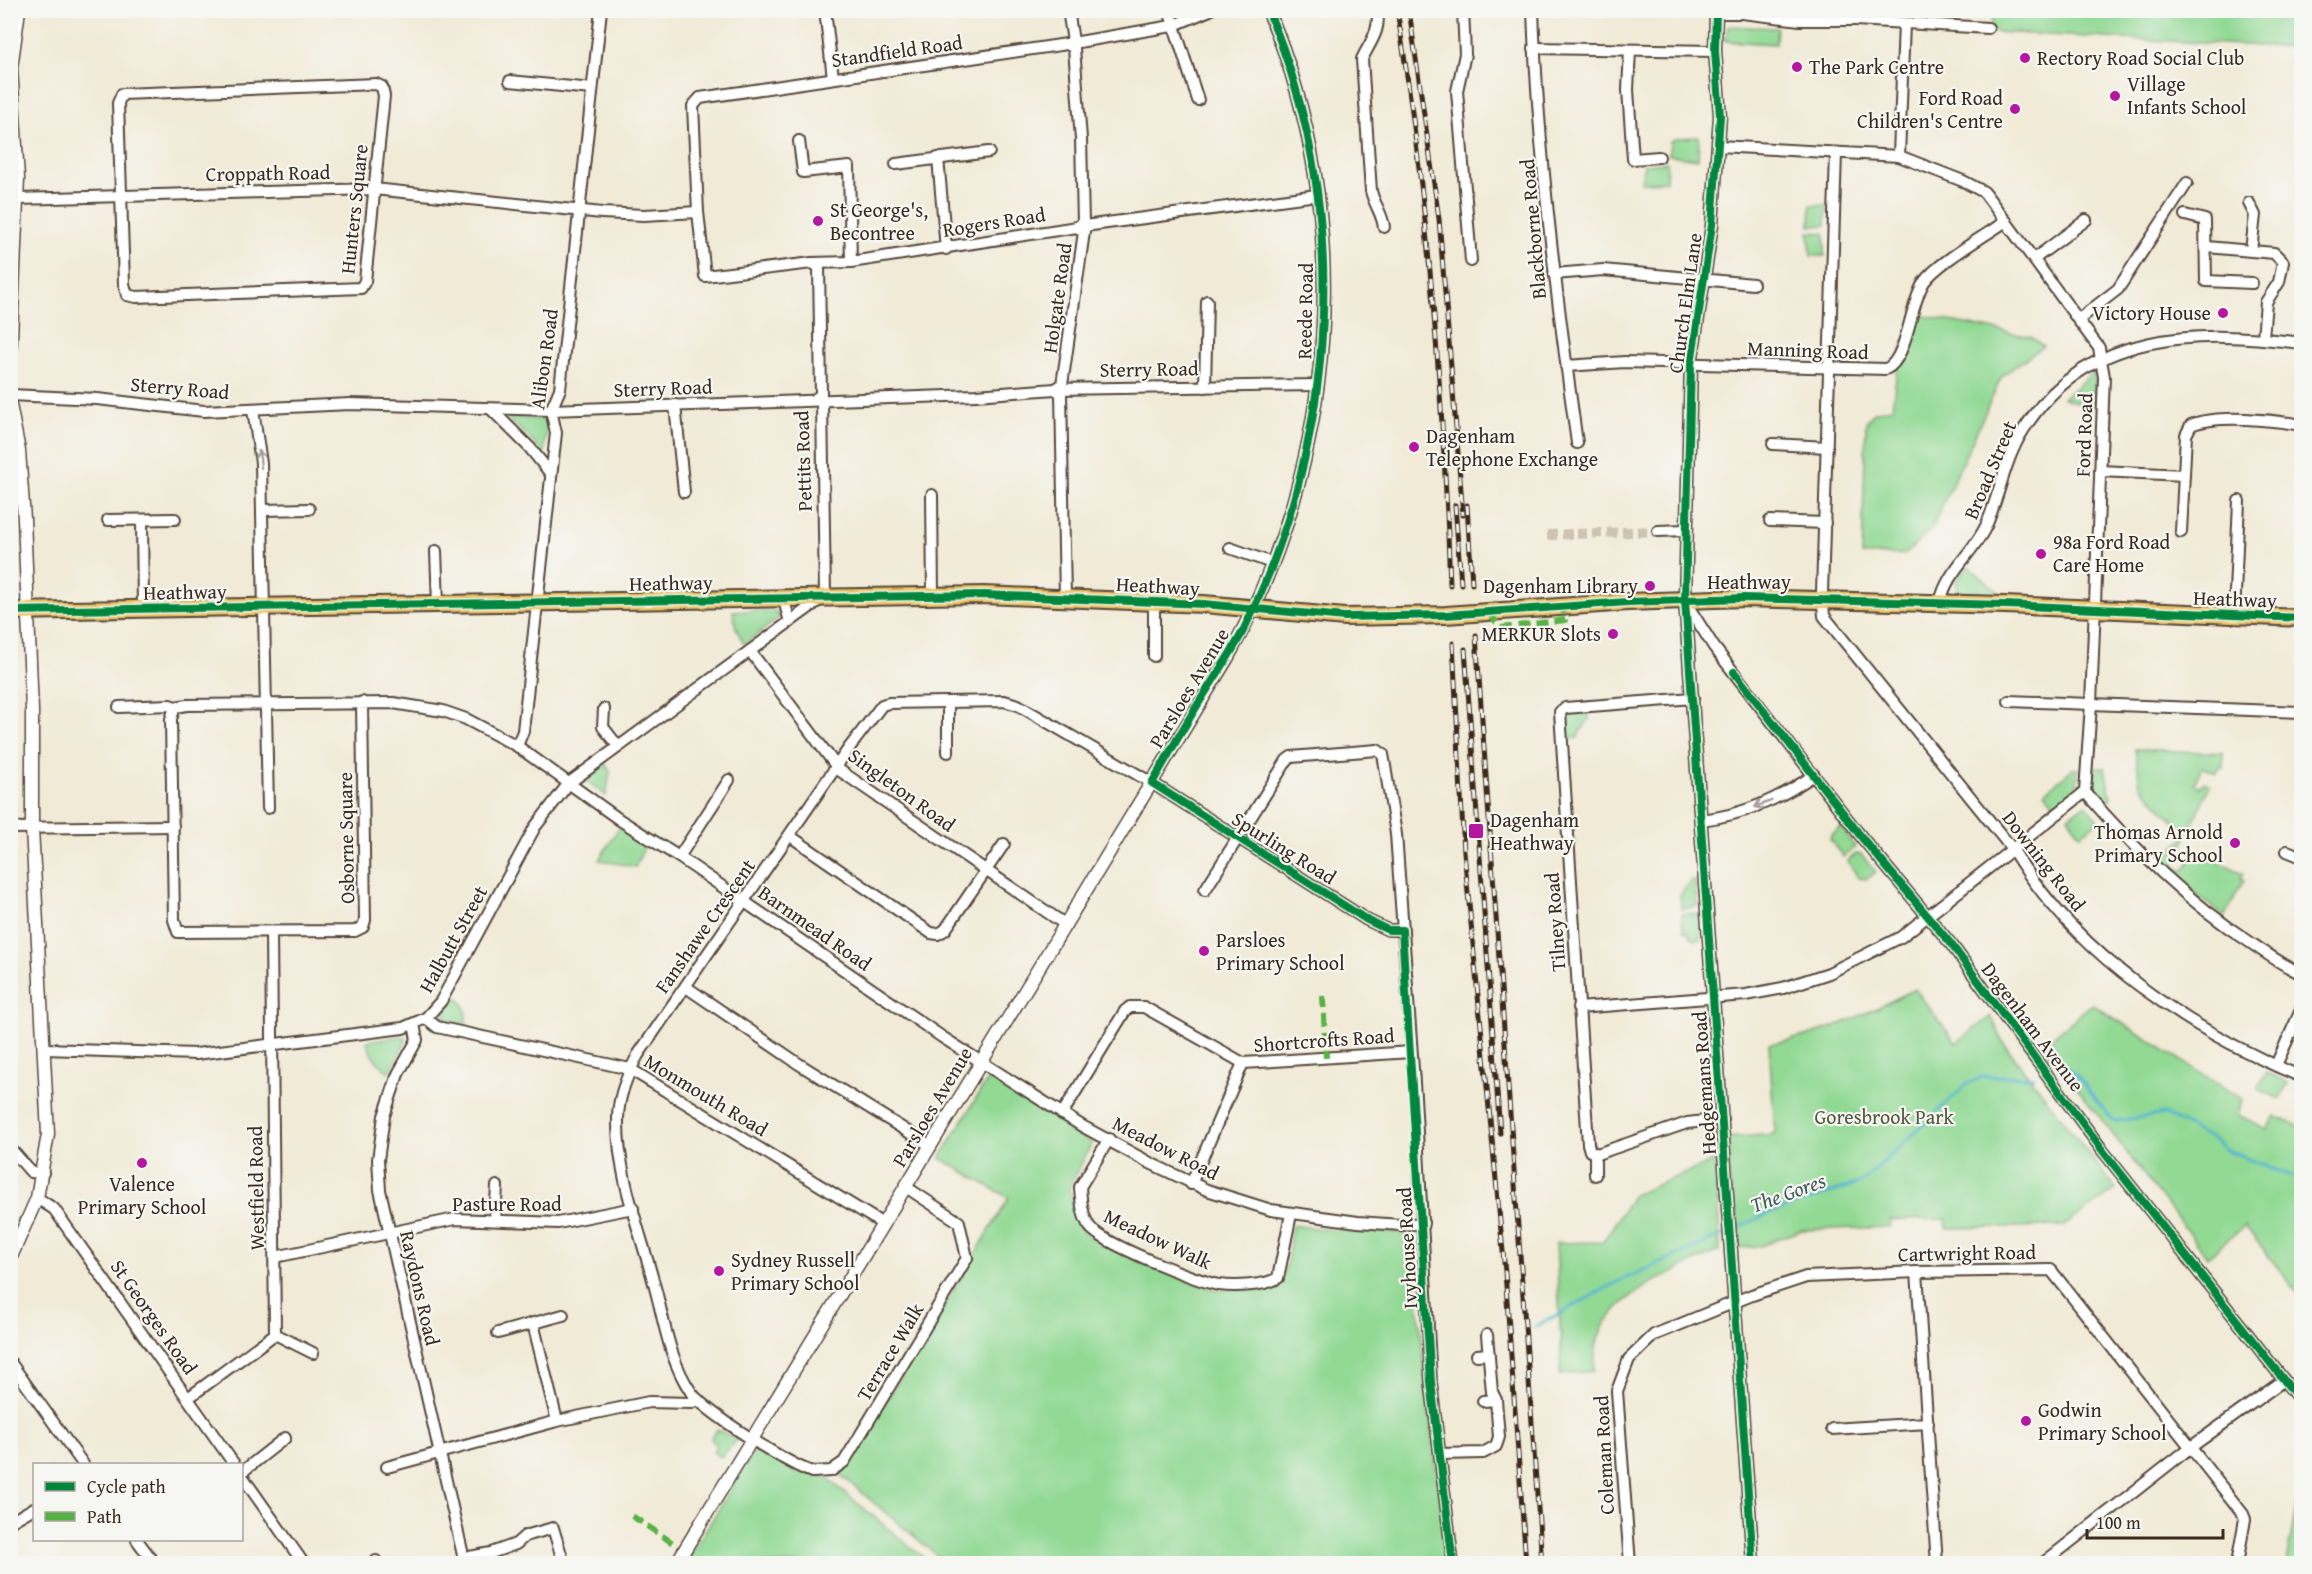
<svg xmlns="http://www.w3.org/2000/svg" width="2312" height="1574" font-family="'Gentium Book Plus',serif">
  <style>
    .green { fill: #92d994; stroke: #668259; stroke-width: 1.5 }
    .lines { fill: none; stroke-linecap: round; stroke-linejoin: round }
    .stream { stroke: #51b4d0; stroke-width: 3 }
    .minor-tunnel { stroke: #cdc4b1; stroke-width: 10; stroke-dasharray: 10 5; stroke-linecap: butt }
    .minor-casing { stroke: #56473a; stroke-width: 14 }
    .tertiary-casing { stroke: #56473a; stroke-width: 15 }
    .primary-casing { stroke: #56473a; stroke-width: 20 }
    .minor { stroke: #fff; stroke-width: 10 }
    .tertiary { stroke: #fff; stroke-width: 12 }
    .primary { stroke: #ecc569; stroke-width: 16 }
    .rail-casing { stroke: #3b2a1e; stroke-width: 5 }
    .rail { stroke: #f6f6f2; stroke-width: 3; stroke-dasharray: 9; stroke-linecap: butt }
    .quiet { stroke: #57b245; stroke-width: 6; stroke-dasharray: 12 6; stroke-linecap: butt }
    .cycleway-casing { stroke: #f6f6f2; stroke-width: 11 }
    .cycleway { stroke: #00873e; stroke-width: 8 }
    .oneway { stroke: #a79f9a }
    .poi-dot { fill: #b5179e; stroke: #f6f6f2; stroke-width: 2 }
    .labels { text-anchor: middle; stroke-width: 4.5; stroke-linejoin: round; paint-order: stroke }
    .street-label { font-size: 20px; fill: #3b2a1e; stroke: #f6f6f2 }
    .poi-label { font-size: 20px; fill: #3b2a1e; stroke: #f6f6f2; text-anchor: start }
    .park-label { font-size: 20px; fill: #51563c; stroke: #f6f6f2 }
    .water-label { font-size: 21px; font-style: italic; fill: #435a5c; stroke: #f6f6f2 }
  </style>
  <rect width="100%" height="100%" fill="#f6f6f2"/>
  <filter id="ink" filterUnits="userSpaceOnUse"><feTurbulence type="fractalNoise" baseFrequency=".0167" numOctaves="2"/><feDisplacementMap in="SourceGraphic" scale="12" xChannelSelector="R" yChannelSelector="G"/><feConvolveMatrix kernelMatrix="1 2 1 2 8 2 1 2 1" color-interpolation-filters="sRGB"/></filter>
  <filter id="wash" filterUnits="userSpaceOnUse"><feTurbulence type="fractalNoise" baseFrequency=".008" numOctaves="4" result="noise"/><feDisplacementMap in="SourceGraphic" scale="24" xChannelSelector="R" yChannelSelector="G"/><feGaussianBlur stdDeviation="1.35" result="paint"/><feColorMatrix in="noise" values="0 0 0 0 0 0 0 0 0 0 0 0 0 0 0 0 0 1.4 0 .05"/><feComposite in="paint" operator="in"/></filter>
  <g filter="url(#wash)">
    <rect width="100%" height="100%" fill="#f1ead6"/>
    <!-- green -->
    <g class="green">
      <polygon points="1992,11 2301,11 2302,48 1991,32"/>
      <polygon points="1728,26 1777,28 1776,44 1725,41"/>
      <polygon points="1699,137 1698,159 1669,155 1670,141 1679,138"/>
      <polygon points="1667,162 1666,181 1641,182 1644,164"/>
      <polygon points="1811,205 1827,205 1826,225 1810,226"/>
      <polygon points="1809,232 1825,233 1825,256 1811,256"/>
      <polygon points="1914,314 2031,337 2043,346 2002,376 1932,528 1906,554 1862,555 1866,423 1874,412 1892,408 1898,362"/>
      <polygon points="2095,372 2094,408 2063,398 2094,372"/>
      <polygon points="511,417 547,420 544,456 528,436 509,420"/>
      <polygon points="1968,566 2000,593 1959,591 1956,588 1957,579"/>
      <polygon points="733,611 776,611 779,618 744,644 736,628"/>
      <polygon points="1588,710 1589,719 1577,737 1567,738 1565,718 1568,713"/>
      <polygon points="2135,749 2223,753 2223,768 2220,767 2217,773 2202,767 2194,784 2201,787 2203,782 2210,785 2173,866 2184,871 2196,851 2243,873 2241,879 2244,880 2224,917 2158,863 2187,835 2140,785"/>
      <polygon points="606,764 610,772 606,796 587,781 588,777"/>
      <polygon points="2095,767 2105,768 2111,798 2104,804 2094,787"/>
      <polygon points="2072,769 2078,769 2077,788 2055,805 2045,792"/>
      <polygon points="2086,804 2099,820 2081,835 2068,817"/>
      <polygon points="620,826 646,844 635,867 599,860"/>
      <polygon points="1841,827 1855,847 1843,857 1830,840 1831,835"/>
      <polygon points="1856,854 1861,854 1876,872 1867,879 1859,878 1847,861"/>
      <polygon points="1692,880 1695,880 1697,906 1681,909 1680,895"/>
      <polygon points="1695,913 1699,916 1700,939 1696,940 1683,930 1682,914"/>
      <path d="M1915,989l41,54 35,-27 13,28 112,145 -52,37 -117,2 -1,-9 -56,1 -1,7 -87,3 -42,16 -25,2 -8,-110 48,-4 -6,-90c53,-8 99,-31 146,-55z"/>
      <path d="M454,996c12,6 13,16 12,28l-23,-5z"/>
      <polygon points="2092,1004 2242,1099 2238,1115 2267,1129 2275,1116 2301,1127 2301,1297 2245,1226 2207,1257 2058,1063 2041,1047"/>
      <polygon points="403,1036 406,1038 405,1043 389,1073 372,1056 367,1041"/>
      <polygon points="2266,1072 2288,1082 2280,1099 2258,1089"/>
      <path d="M989,1077l103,66 -23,45 9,36 7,10 77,38 54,18 55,-2c19,-6 18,-46 21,-63l40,5 80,3 15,166 23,164h-504l-104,-87 -1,-5 60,-93 108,-180 -69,-40z"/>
      <path d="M1716,1160l4,90c-42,21 -104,40 -122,88 -3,10 -3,23 -4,33l-34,4 1,-31 -5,-101 47,-1 30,-47z"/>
      <polygon points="717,1430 738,1439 721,1457 713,1452 716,1447 711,1438"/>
      <polygon points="756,1448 796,1473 824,1476 930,1563 685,1564"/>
      <polygon points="2301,1492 2301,1563 2286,1563 2298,1496"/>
    </g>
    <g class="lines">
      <!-- stream -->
      <g class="stream">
        <path d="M2058,1063c22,5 37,42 57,58l49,-7 52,27 11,10 75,29"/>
        <polyline points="1733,1230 1767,1214 1862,1182 1967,1084 1984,1076 2034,1077"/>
        <polyline points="1535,1327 1615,1283 1727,1233"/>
      </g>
    </g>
  </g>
  <g filter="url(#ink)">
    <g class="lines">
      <!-- minor-tunnel -->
      <polyline class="minor-tunnel" points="1547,535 1658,531"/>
      <defs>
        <g id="minor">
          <polyline points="825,10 833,78"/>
          <polyline points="1169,10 1198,100"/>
          <polyline points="1210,10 1172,26 1067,44 700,98 693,106 698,212 705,276 812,263 851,262 1077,227 1317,195"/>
          <path d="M1377,10c4,21 -7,32 -15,49l9,132c3,13 11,22 13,36"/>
          <polyline points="1463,10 1465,54 1457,91 1471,261"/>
          <path d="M1533,10c5,145 24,289 44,433"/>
          <polyline points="1716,13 1742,13 1800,20 1856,20 1988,28"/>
          <polyline points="1534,48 1715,51"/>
          <polyline points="1630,50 1628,90 1633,159 1659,157"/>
          <polyline points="510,81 592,89"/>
          <polygon points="376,84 382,87 384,96 365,281 361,288 136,297 127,295 124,284 118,103 122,94"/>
          <polyline points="799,141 803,172 849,167 851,262"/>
          <path d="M1836,153l-14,440 2,23 189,234c62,104 177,181 289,227"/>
          <polyline points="1899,156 1904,23"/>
          <polyline points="938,158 946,249"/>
          <polyline points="896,164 989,152"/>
          <polyline points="18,199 374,189 602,213 644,215 698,212"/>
          <polyline points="2249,203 2255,215 2251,251"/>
          <polyline points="2185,215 2205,220 2206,281 2252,283"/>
          <polyline points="2207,247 2274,253 2283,262 2279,282 2266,302 2263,338"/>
          <polyline points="2034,259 2086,220"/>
          <polyline points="1554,274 1603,270 1753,284"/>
          <polyline points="2078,320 2118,289 2187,183"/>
          <path d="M1566,366l59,-4 261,7c22,-10 24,-66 38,-87 13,-19 61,-46 82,-61"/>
          <polyline points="1205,387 1207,301"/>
          <polyline points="10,395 97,399 204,411 350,404 551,410 976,395 1055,389 1318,385"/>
          <polyline points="675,405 684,492"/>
          <polyline points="491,409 530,448 551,474"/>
          <polyline points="253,410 261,463 268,808"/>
          <polyline points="1773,444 1827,447"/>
          <polyline points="2100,471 2184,475"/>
          <polyline points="932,495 933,595"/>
          <polyline points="263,510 309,509"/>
          <polyline points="108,520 175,519"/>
          <polyline points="142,520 143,609"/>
          <polyline points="1770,521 1825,523"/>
          <polyline points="1658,531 1686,530"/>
          <path d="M2181,532l5,-97 5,-10c26,-11 82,-5 111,0"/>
          <polyline points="1230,548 1272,563"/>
          <polyline points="436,551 438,604"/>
          <polyline points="783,597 790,622"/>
          <polyline points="1065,598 1061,393 1055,389 1062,385 1084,232 1077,227 1083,223 1081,139 1074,48 1067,44 1073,41 1068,10"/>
          <polyline points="1686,603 1714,647 1863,839 1951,944 2103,1151 2302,1403"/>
          <path d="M1940,603c7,-33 32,-48 46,-77 14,-32 19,-68 38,-97 63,-100 174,-99 278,-86"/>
          <polyline points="2234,616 2239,501"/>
          <polyline points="750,651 839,770 1066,925"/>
          <polyline points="1154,656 1154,602"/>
          <polyline points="1693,698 1565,708 1560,712 1588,1144 1590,1151 1597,1154 1687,1123 1723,1119"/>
          <polyline points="2009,701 2302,712"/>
          <polyline points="362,702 365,920 363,927 355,931 178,932 174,920 171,719 175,707 187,705 393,703 443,711 466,719 517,746 620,820 679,857 942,1037 1082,1126 1150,1163 1207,1190 1271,1210 1358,1222 1401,1225 1423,1223"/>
          <polyline points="948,702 948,752"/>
          <polyline points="119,707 170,705 175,707"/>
          <polyline points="604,709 603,727 617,745"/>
          <polyline points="517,746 523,731 556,433 551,410 560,389 601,10"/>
          <path d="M2085,792c50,58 102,109 166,151 16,11 33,23 51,31"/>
          <path d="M1701,820c43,-5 78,-21 113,-45"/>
          <polyline points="10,828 173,826"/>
          <polyline points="790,836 931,933 938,934 945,930 1004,844"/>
          <polyline points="2287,851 2302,857"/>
          <polyline points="679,857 729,780"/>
          <polyline points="1205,890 1287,760 1291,757 1377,750 1383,754 1396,834 1415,1097 1431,1382 1453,1564"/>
          <polyline points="686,987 799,1064 931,1146"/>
          <polyline points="1578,1008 1746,995 1783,988 1829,973 1901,937 2085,792 2091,704 2104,377 2099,348 1984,192 1963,181 1899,156 1718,146"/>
          <polyline points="426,1018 437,1027 630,1069 883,1224"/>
          <polyline points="414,1024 417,1040 398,1074 384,1116 378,1160 380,1190 465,1564"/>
          <polyline points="45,1049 196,1054 403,1028 426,1018 441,1001 535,827 569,783 825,596 822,402 815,399 821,395 819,267 812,263"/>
          <polyline points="2276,1065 2302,1008"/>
          <polyline points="1062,1114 1125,1011 1130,1007 1144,1007 1243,1063 1411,1052"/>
          <path d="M1109,1139l-29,48c1,13 2,30 10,40 11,16 109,55 129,58 16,2 45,1 59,-7l13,-64"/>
          <polyline points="10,1148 31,1172 43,1173"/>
          <polyline points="1595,1153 1595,1175"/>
          <polyline points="1191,1184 1243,1063"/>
          <path d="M906,1187l53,35 8,36 -123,204 -13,9 -19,1c-24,-8 -107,-60 -121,-80 -23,-34 -27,-74 -38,-112 -14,-52 -36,-107 -35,-161 0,-23 9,-44 20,-64l211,-307 33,-43 7,-2 115,-2 14,4 134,78 215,137 21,10h14"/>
          <polyline points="37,1198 54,1209 234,1464"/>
          <polyline points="495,1219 497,1186"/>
          <polyline points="275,1257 455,1219 558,1223 633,1208"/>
          <polyline points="1917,1272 1937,1564"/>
          <polyline points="533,1323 557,1421"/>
          <polyline points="498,1333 563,1315"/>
          <polyline points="275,1334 313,1353"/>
          <polyline points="1487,1335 1492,1392 1496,1400"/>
          <polyline points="1477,1355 1489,1354"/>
          <polyline points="10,1362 83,1464"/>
          <polyline points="188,1398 275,1334 271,933"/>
          <polyline points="1832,1429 1928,1423"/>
          <polyline points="1440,1454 1483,1453 1496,1446 1499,1437 1496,1400 1483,1401"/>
          <polyline points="387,1467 557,1421 649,1402 691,1403 698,1400"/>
          <polyline points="242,1472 285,1438"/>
          <polyline points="242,1476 304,1564"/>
          <polyline points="10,1522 34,1508"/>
          <polyline points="137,1540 155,1564"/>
          <polyline points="464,1558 491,1553 516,1544 525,1536 553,1528 564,1564"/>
          <polyline points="374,1564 376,1561"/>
          <polyline points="1630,1564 1617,1391 1629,1359 1654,1335 1752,1295 1806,1277 1917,1272 2051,1270 2243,1514 2245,1519 2237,1564"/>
          <polyline points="2042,1564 2191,1447 2284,1380"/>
        </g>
        <g id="tertiary">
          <polyline points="1716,10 1715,51 1720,116 1712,225 1691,364 1685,600 1753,1564"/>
          <polyline points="10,360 18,178 11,68 19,10"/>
          <polyline points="10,405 19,451 24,519 32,710 32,828 48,1134 37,1198 10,1259"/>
          <path d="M676,1564l552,-907c110,-194 128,-441 40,-647"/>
        </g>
        <polyline id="primary" points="10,611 984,595 1204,604 1345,617 1446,615 1628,602 1744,598 2005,605 2302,618"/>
      </defs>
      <!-- minor casing -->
      <use href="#minor" class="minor-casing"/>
      <!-- tertiary casing -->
      <use href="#tertiary" class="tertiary-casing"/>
      <!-- primary casing -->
      <use href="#primary" class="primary-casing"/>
      <!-- minor -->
      <use href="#minor" class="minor"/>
      <!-- tertiary -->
      <use href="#tertiary" class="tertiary"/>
      <!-- primary -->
      <use href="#primary" class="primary"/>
      <defs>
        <g id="rail">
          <path d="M1397,10c31,191 46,382 53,575"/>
          <polyline points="1409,10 1439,219 1463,515"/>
          <polyline points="1455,505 1461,584"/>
          <polyline points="1467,505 1472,584"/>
          <polyline points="1476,635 1542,1564"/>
          <polyline points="1453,643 1464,852 1505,1272 1526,1564"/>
          <polyline points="1465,649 1500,1133"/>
        </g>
      </defs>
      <!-- rail casing -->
      <use href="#rail" class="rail-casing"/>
      <!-- rail -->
      <use href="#rail" class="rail"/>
      <!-- quiet -->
      <g class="quiet">
        <polyline points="1742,13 1743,10"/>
        <polyline points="1489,613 1501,628 1565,620 1563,607"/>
        <polyline points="1323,996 1326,1058"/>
        <polyline points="632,1516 676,1545"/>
      </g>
      <defs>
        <g id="cycleway">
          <path d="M1268,10c84,198 70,431 -25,621 -13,25 -29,47 -43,70 -17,27 -32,55 -48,82l215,137 21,10h14l29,452 22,182"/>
          <polyline points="1716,10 1715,51 1720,116 1712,225 1691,364 1685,600 1753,1564"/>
          <polyline points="10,611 984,595 1204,604 1345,617 1446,615 1628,602 1744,598 2005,605 2302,618"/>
          <polyline points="1734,672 1863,839 1951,944 2103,1151 2302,1403"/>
        </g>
      </defs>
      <!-- cycleway casing -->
      <use href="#cycleway" class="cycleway-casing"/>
      <!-- cycleway -->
      <use href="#cycleway" class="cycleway"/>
    </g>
    <!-- one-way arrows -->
    <defs><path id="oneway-shaft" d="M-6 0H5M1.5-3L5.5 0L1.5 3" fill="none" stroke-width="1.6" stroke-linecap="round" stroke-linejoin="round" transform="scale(1.5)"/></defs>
    <g class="oneway">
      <use href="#oneway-shaft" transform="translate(260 459) rotate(-97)"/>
      <use href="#oneway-shaft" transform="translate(1763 804) rotate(159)"/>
    </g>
  </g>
  <!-- markers -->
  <g class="poi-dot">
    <circle cx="2025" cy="58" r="6"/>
    <circle cx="1797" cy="67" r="6"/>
    <circle cx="2115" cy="96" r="6"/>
    <circle cx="2015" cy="109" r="6"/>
    <circle cx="818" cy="221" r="6"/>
    <circle cx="2223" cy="313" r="6"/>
    <circle cx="1414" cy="447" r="6"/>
    <circle cx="2041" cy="554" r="6"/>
    <circle cx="1650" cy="586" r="6"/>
    <circle cx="1613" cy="634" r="6"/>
    <rect x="1468" y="823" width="16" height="16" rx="3"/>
    <circle cx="2235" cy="843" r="6"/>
    <circle cx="1204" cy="951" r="6"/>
    <circle cx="142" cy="1163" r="6"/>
    <circle cx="719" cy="1271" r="6"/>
    <circle cx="2026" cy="1421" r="6"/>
  </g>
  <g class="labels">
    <!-- street labels -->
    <g class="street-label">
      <text transform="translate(897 51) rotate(-8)" y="7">Standfield Road</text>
      <text transform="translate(268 173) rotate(-1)" y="7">Croppath Road</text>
      <text transform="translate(354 209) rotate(-84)" y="7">Hunters Square</text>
      <text transform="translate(994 222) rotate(-9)" y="7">Rogers Road</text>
      <text transform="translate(1533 229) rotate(-95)" y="7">Blackborne Road</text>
      <text transform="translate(1057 298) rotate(-82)" y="7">Holgate Road</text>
      <text transform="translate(1685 303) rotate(-82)" y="7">Church Elm Lane</text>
      <text transform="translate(1305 311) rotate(-89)" y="7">Reede Road</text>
      <text transform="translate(1808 350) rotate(2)" y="7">Manning Road</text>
      <text transform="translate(544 359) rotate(-82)" y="7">Alibon Road</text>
      <text transform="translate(1149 369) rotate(-1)" y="7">Sterry Road</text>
      <text transform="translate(180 388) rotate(5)" y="7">Sterry Road</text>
      <text transform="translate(663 388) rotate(-2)" y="7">Sterry Road</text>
      <text transform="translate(2084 435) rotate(-88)" y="7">Ford Road</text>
      <text transform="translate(803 461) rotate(-92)" y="7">Pettits Road</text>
      <text transform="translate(1990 470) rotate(-67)" y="7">Broad Street</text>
      <text x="1749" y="589">Heathway</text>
      <text transform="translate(671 583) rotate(-1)" y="7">Heathway</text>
      <text transform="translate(1158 586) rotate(3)" y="7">Heathway</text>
      <text transform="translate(185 592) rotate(-1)" y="7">Heathway</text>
      <text transform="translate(2235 599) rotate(2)" y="7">Heathway</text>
      <text transform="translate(1189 688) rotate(-59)" y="7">Parsloes Avenue</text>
      <text transform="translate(902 790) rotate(36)" y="7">Singleton Road</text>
      <text transform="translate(346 838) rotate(-91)" y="7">Osborne Square</text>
      <text transform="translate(1284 848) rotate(32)" y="7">Spurling Road</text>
      <text transform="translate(2044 861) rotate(52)" y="7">Downing Road</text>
      <text transform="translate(1555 922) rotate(-94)" y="7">Tilney Road</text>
      <text transform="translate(705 926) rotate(-55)" y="7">Fanshawe Crescent</text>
      <text transform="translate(815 928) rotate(35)" y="7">Barnmead Road</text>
      <text transform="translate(453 939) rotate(-61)" y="7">Halbutt Street</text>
      <text transform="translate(2033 1027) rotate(53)" y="7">Dagenham Avenue</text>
      <text transform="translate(1324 1040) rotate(-4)" y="7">Shortcrofts Road</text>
      <text transform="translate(1704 1083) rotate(-94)" y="7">Hedgemans Road</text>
      <text transform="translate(706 1095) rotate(31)" y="7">Monmouth Road</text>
      <text transform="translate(932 1107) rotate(-59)" y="7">Parsloes Avenue</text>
      <text transform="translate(1166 1148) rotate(27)" y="7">Meadow Road</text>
      <text transform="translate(256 1188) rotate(-91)" y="7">Westfield Road</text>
      <text x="507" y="1211">Pasture Road</text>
      <text transform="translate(1158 1239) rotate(25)" y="7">Meadow Walk</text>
      <text transform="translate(1407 1248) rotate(-93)" y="7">Ivyhouse Road</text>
      <text transform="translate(1967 1253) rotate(-1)" y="7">Cartwright Road</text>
      <text transform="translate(420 1288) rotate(77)" y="7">Raydons Road</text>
      <text transform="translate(154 1317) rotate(55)" y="7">St Georges Road</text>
      <text transform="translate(890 1352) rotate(-59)" y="7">Terrace Walk</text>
      <text transform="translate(1604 1455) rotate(-93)" y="7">Coleman Road</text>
    </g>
    <!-- poi labels -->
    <g class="poi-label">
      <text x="2037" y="65">Rectory Road Social Club</text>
      <text x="1809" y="74">The Park Centre</text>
      <text x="2127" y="91">Village<tspan x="2127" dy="23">Infants School</tspan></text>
      <text x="2003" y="105" text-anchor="end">Ford Road<tspan x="2003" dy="23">Children's Centre</tspan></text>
      <text x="830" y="217">St George's,<tspan x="830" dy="23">Becontree</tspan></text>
      <text x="2211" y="320" text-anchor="end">Victory House</text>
      <text x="1426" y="443">Dagenham<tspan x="1426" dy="23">Telephone Exchange</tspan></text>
      <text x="2053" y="549">98a Ford Road<tspan x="2053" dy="23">Care Home</tspan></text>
      <text x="1638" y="593" text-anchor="end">Dagenham Library</text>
      <text x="1601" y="641" text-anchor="end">MERKUR Slots</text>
      <text x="1490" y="827">Dagenham<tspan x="1490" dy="23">Heathway</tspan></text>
      <text x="2223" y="839" text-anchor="end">Thomas Arnold<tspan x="2223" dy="23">Primary School</tspan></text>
      <text x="1216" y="947">Parsloes<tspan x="1216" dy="23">Primary School</tspan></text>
      <text x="142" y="1191" text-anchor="middle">Valence<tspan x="142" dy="23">Primary School</tspan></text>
      <text x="731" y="1267">Sydney Russell<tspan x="731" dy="23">Primary School</tspan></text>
      <text x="2038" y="1417">Godwin<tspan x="2038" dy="23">Primary School</tspan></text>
    </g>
    <!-- park labels -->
    <g class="park-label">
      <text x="1884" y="1124">Goresbrook Park</text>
    </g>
    <!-- water labels -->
    <g class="water-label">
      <text transform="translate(1788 1193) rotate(-20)" y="7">The Gores</text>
    </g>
  </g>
  <!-- margin -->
  <rect width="2312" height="1574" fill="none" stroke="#f6f6f2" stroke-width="36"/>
  <!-- legend -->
  <rect x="33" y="1463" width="210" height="78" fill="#f6f6f2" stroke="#aba49d" stroke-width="1.5"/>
  <rect x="45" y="1482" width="30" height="9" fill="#00873e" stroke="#aba49d" stroke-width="1.5"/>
  <text x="87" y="1493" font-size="18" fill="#3b2a1e">Cycle path</text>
  <rect x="45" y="1512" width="30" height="9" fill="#57b245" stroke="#aba49d" stroke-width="1.5"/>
  <text x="87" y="1523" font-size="18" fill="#3b2a1e">Path</text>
  <!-- scale -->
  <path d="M2087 1529v9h136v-9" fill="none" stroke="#3b2a1e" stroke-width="3"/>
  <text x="2096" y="1529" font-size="18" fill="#3b2a1e" stroke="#f6f6f2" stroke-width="4.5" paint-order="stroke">100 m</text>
</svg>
